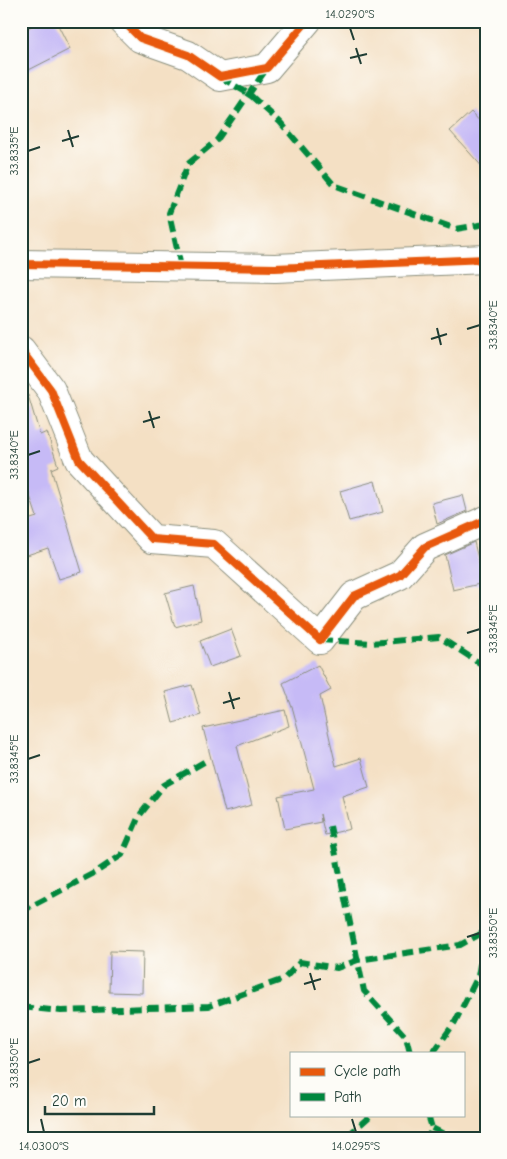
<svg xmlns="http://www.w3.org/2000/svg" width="507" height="1159" font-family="'Comic Neue',sans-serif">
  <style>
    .building { fill: #c6baf6 }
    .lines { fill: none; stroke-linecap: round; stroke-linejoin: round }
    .minor-casing { stroke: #8a8e7c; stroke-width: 30 }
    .tertiary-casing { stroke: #8a8e7c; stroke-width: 30 }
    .minor { stroke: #fff; stroke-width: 28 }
    .tertiary { stroke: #fff; stroke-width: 28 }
    .quiet { stroke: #00873e; stroke-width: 6; stroke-dasharray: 12 6; stroke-linecap: butt }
    .cycleway-casing { stroke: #fdfcf7; stroke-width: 11 }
    .cycleway { stroke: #e8590c; stroke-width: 8 }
    .ticks { fill: none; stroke: #1f3d34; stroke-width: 2 }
    .neatline { fill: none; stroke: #1f3d34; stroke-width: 2 }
    .ticks-label { font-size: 12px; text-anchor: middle; fill: #1f3d34 }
  </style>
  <rect width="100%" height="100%" fill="#fdfcf7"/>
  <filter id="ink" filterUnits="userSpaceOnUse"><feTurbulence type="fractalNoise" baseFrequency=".02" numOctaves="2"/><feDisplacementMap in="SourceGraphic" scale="10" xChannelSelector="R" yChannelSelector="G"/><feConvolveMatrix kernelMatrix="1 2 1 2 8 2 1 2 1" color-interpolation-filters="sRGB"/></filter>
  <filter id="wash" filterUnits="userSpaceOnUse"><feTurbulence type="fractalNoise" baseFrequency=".0096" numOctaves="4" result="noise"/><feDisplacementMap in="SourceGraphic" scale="20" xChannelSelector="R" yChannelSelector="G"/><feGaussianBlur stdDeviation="1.12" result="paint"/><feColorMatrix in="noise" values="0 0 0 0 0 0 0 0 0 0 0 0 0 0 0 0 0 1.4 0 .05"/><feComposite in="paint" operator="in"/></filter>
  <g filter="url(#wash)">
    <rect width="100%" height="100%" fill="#f4e0c4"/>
    <g id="blocks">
      <!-- building -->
      <g class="building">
        <polygon points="40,21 56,21 70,49 21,74 21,32"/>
        <polygon points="471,112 486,128 486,171 450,131"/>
        <polygon points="28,395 40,435 47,432 58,466 51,469 82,572 59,579 48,548 21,557 21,522 37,517 24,478 21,479 21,396"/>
        <polygon points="375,481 383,512 349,521 340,491"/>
        <polygon points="463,495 467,511 437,524 432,503"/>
        <polygon points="474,542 484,583 453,590 445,555"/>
        <polygon points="194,586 201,620 175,627 165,593"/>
        <polygon points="231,629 241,656 210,667 200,641"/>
        <polygon points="318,665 331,690 320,696 336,766 361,758 369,787 342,796 350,829 325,835 320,814 321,822 285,829 278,796 314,789 293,710 283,683"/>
        <polygon points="192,685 201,715 173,723 165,692"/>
        <polygon points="285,710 289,726 237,746 252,805 225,812 203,728"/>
        <polygon points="110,951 143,952 142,993 109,992"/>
      </g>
    </g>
  </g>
  <g filter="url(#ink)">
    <use href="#blocks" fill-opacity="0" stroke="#8a8e7c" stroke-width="1"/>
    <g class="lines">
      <defs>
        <g id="minor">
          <polyline points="123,21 140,38 188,55 220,77 267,68 307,21"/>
          <polyline points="21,350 51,390 79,460 152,539 214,544 320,640 354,596 400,575 425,547 486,520"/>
        </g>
        <polyline id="tertiary" points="21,264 275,268 486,259"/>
      </defs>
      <!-- minor casing -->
      <use href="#minor" class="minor-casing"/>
      <!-- tertiary casing -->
      <use href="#tertiary" class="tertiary-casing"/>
      <!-- minor -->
      <use href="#minor" class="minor"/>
      <!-- tertiary -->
      <use href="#tertiary" class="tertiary"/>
      <!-- quiet -->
      <g class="quiet">
        <polyline points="220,77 249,94 280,122 334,185 456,229 486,224"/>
        <polyline points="181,267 169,213 188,164 217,140 267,68"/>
        <polyline points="320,640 371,643 439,637 486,667"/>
        <polyline points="330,826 364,991 406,1037 410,1053"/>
        <polyline points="21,914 26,909 96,872 122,855 139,816 164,785 209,759"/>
        <polyline points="21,1007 61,1011 209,1006 284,979 300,962 337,968 358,960 460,945 486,931"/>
        <polyline points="433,1053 455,1022 478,976 486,930"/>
        <polyline points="428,1115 432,1128 428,1138"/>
        <polyline points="432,1128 444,1134 462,1138"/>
        <polyline points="349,1138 353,1131 371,1115"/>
      </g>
      <defs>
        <g id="cycleway">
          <polyline points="123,21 140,38 188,55 220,77 267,68 307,21"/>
          <polyline points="21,264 275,268 486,259"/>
          <polyline points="21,350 51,390 79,460 152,539 214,544 320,640 354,596 400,575 425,547 486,520"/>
        </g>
      </defs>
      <!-- cycleway casing -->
      <use href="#cycleway" class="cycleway-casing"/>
      <!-- cycleway -->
      <use href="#cycleway" class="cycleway"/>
    </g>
  </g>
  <!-- ticks -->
  <path class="ticks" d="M350,28l4,12M356,48l5,16M350,58l17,-4M68,130l5,17M62,141l17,-5M28,151l12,-4M437,328l4,17M467,329l13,-4M431,339l16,-5M149,411l5,17M143,422l17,-5M28,455l12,-4M467,633l13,-4M229,692l5,17M223,703l17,-5M28,759l12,-4M467,937l13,-4M310,973l5,17M304,984l17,-5M28,1063l12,-4M41,1119l3,13M352,1119l4,13"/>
  <!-- margin -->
  <rect width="507" height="1159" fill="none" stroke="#fdfcf7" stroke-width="55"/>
  <!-- legend -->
  <rect x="290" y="1052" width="175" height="65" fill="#fdfcf7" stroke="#a4b0a9"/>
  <rect x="300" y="1068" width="25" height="8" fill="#e8590c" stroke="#a4b0a9"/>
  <text x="334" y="1076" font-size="15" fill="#1f3d34">Cycle path</text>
  <rect x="300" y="1093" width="25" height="8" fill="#00873e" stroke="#a4b0a9"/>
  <text x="334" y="1102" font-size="15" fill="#1f3d34">Path</text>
  <!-- scale -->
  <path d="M45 1106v8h109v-8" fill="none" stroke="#1f3d34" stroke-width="2.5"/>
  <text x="52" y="1106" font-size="15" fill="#1f3d34" stroke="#fdfcf7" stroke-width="4" paint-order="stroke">20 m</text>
  <rect x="28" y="28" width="452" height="1104" class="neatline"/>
  <g class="ticks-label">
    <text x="350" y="18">14.0290°S</text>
    <text transform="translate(14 151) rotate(-90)" y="4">33.8335°E</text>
    <text transform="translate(493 325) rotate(-90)" y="4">33.8340°E</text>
    <text transform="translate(14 455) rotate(-90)" y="4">33.8340°E</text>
    <text transform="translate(493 629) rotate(-90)" y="4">33.8345°E</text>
    <text transform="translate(14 759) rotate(-90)" y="4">33.8345°E</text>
    <text transform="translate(493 933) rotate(-90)" y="4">33.8350°E</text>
    <text transform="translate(14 1063) rotate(-90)" y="4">33.8350°E</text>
    <text x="44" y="1150">14.0300°S</text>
    <text x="356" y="1150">14.0295°S</text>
  </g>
</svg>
